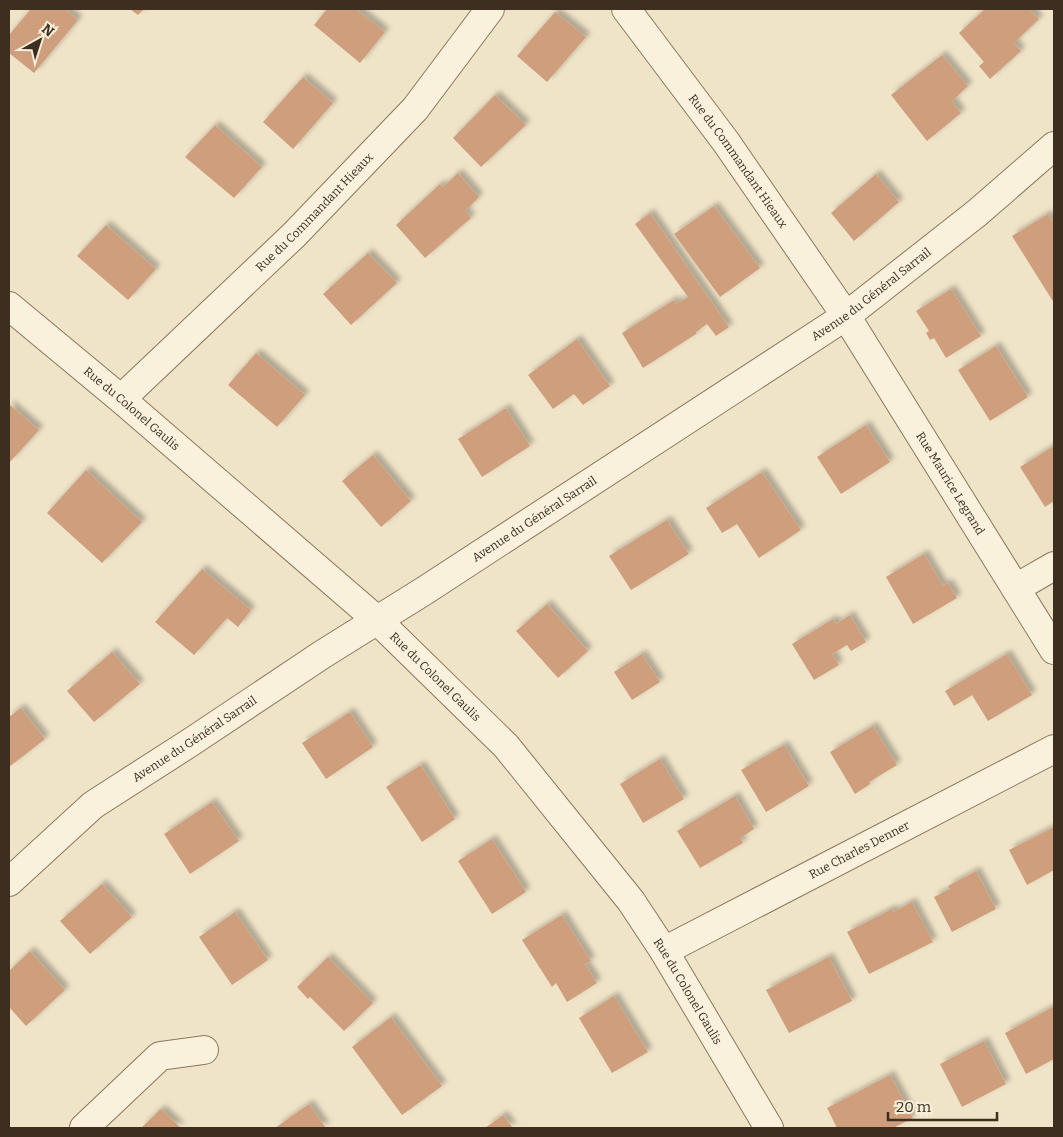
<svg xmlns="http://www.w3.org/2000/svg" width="1063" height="1137" font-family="Bitter,serif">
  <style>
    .building { fill: #cf9f7d; filter: url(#shadow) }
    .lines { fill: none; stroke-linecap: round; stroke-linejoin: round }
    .minor-casing { stroke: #8d765c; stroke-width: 30 }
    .minor { stroke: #faf1dc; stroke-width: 28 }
    .labels { text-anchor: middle; stroke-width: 4; stroke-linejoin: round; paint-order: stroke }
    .street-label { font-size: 12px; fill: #3d2e20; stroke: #f7eed8 }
  </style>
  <defs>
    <filter id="shadow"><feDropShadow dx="4.5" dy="-4.5" stdDeviation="2.5" flood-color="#0004"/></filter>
  </defs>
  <rect width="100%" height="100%" fill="#f0e4c8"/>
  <!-- building -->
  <g class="building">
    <polygon points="28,9 65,9 78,20 34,73 9,53 9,35 30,10"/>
    <polygon points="130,9 144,9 138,15"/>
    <polygon points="327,9 356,9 385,32 360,63 314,25"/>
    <polygon points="985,9 1029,9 1039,19 1014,43 1021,51 990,79 979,66 984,62 959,33"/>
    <polygon points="555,12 586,37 547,82 517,56"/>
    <polygon points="942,55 968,86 952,101 961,113 927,141 891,95"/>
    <polygon points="303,77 333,103 293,149 263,122"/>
    <polygon points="495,95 526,125 481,167 453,138"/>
    <polygon points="215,125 262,167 234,198 185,157"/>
    <polygon points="458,173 479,197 465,211 471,218 425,258 396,225 440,184 443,187"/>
    <polygon points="876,174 899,202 854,241 831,213"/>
    <polygon points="714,206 760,268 720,297 674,234"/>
    <polygon points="650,213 729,327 716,336 707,324 696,332 696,334 643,368 622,333 674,300 676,304 688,297 635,224"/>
    <polygon points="1048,214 1054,223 1054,303 1012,236"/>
    <polygon points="106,225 156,269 128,300 77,256"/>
    <polygon points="368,253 397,283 351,325 323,294"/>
    <polygon points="951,289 981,336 946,358 934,338 930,340 926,333 929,331 916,311"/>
    <polygon points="577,339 610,386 583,405 574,394 553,409 528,375"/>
    <polygon points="996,346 1028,397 990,421 958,370"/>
    <polygon points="256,353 305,395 277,427 228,385"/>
    <polygon points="9,404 39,430 9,463"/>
    <polygon points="506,408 530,446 482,477 458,439"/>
    <polygon points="866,425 890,462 841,494 817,457"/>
    <polygon points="1054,446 1054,501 1045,507 1020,467"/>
    <polygon points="373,455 411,501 381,527 342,481"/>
    <polygon points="86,470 142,522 102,563 47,513"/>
    <polygon points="762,472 801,530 759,558 737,524 722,533 706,508"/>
    <polygon points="667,520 689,554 631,590 609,556"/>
    <polygon points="924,554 943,586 948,583 957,598 913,624 886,577"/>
    <polygon points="202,569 251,610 238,627 227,618 194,655 155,622"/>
    <polygon points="547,604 588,651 558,678 516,631"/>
    <polygon points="850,615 866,642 851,651 847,645 832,654 839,665 814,680 792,644 833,619 836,624"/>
    <polygon points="112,652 140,684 94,722 67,691"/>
    <polygon points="642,654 660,682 632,700 614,672"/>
    <polygon points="1007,654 1032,695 988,721 972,695 954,706 945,691"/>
    <polygon points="21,708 45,739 9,767 9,717"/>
    <polygon points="350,712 373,747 326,779 302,743"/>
    <polygon points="873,726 897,765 869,782 870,784 855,794 830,752"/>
    <polygon points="784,745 809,786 766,812 741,770"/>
    <polygon points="660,759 684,799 643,823 620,784"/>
    <polygon points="421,765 455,819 422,842 386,787"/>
    <polygon points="735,796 754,829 740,838 743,843 700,868 677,831"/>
    <polygon points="212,802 239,841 190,874 164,834"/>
    <polygon points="1054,827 1054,870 1027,885 1009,850"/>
    <polygon points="492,839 526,892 492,914 458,861"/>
    <polygon points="976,871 996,909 952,932 934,897 950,889 948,886"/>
    <polygon points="102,884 132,917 90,954 60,921"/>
    <polygon points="912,902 933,942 869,974 847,932 892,909 893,912"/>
    <polygon points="235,912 268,960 232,985 199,937"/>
    <polygon points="562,915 591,961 585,964 597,983 567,1002 556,983 552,987 522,940"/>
    <polygon points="30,951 65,990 26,1026 9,1007 9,971"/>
    <polygon points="328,957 373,1003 344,1031 310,997 308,999 297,987"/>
    <polygon points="829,957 852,1001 789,1033 766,990"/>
    <polygon points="614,996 648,1052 612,1073 579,1018"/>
    <polygon points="1053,1007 1054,1059 1026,1074 1005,1033"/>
    <polygon points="391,1017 442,1086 402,1115 352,1047"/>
    <polygon points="984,1041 1006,1084 962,1107 940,1064"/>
    <polygon points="890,1075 913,1118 893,1128 837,1128 827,1108"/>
    <polygon points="309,1104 326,1128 275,1128"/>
    <polygon points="161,1109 181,1128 141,1128"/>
    <polygon points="503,1115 513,1128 485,1128"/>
  </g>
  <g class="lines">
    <defs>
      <g id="minor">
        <path id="s1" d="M626,9l100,133 120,174 208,334"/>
        <path id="s2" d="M9,306l112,93 256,221 129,126 125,155 33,50 105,177"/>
        <path id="s3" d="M121,399l173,-164 121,-126 75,-100"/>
        <polyline points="1016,588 1054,566"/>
        <path id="s4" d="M9,882l84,-77 98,-63 132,-88 101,-63 422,-275 131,-103 77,-67"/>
        <path id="s5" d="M664,951l390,-202"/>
        <polyline points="84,1128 160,1056 204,1050"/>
      </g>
    </defs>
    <!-- minor casing -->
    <use href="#minor" class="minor-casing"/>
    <!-- minor -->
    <use href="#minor" class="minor"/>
  </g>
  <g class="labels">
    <!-- street labels -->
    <g class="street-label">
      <text dy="4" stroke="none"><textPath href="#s1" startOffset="189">Rue du Commandant Hieaux</textPath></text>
      <text dy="4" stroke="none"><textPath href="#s3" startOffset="269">Rue du Commandant Hieaux</textPath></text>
      <text dy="4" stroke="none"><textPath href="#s4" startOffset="1045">Avenue du Général Sarrail</textPath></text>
      <text dy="4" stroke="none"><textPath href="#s2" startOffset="160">Rue du Colonel Gaulis</textPath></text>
      <text dy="4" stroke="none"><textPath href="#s1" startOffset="575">Rue Maurice Legrand</textPath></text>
      <text dy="4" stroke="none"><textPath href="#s4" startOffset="640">Avenue du Général Sarrail</textPath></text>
      <text dy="4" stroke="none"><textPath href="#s2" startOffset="565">Rue du Colonel Gaulis</textPath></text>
      <text dy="4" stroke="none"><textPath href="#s4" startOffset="235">Avenue du Général Sarrail</textPath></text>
      <text dy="4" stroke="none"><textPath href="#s5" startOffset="220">Rue Charles Denner</textPath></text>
      <text dy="4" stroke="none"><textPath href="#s2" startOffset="970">Rue du Colonel Gaulis</textPath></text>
    </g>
  </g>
  <!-- border -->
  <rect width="1063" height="1137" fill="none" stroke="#3d2e20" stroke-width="20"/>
  <!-- north arrow -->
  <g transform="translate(40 40) rotate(39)" stroke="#f7eed8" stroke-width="4" paint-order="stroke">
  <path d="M0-4L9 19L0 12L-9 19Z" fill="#3d2e20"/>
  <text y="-8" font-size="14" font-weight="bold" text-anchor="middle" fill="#3d2e20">N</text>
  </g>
  <!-- scale -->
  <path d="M888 1112v8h109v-8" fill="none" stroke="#3d2e20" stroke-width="2.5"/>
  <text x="896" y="1112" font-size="15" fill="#3d2e20" stroke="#f7eed8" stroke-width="4" paint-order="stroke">20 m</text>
</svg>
